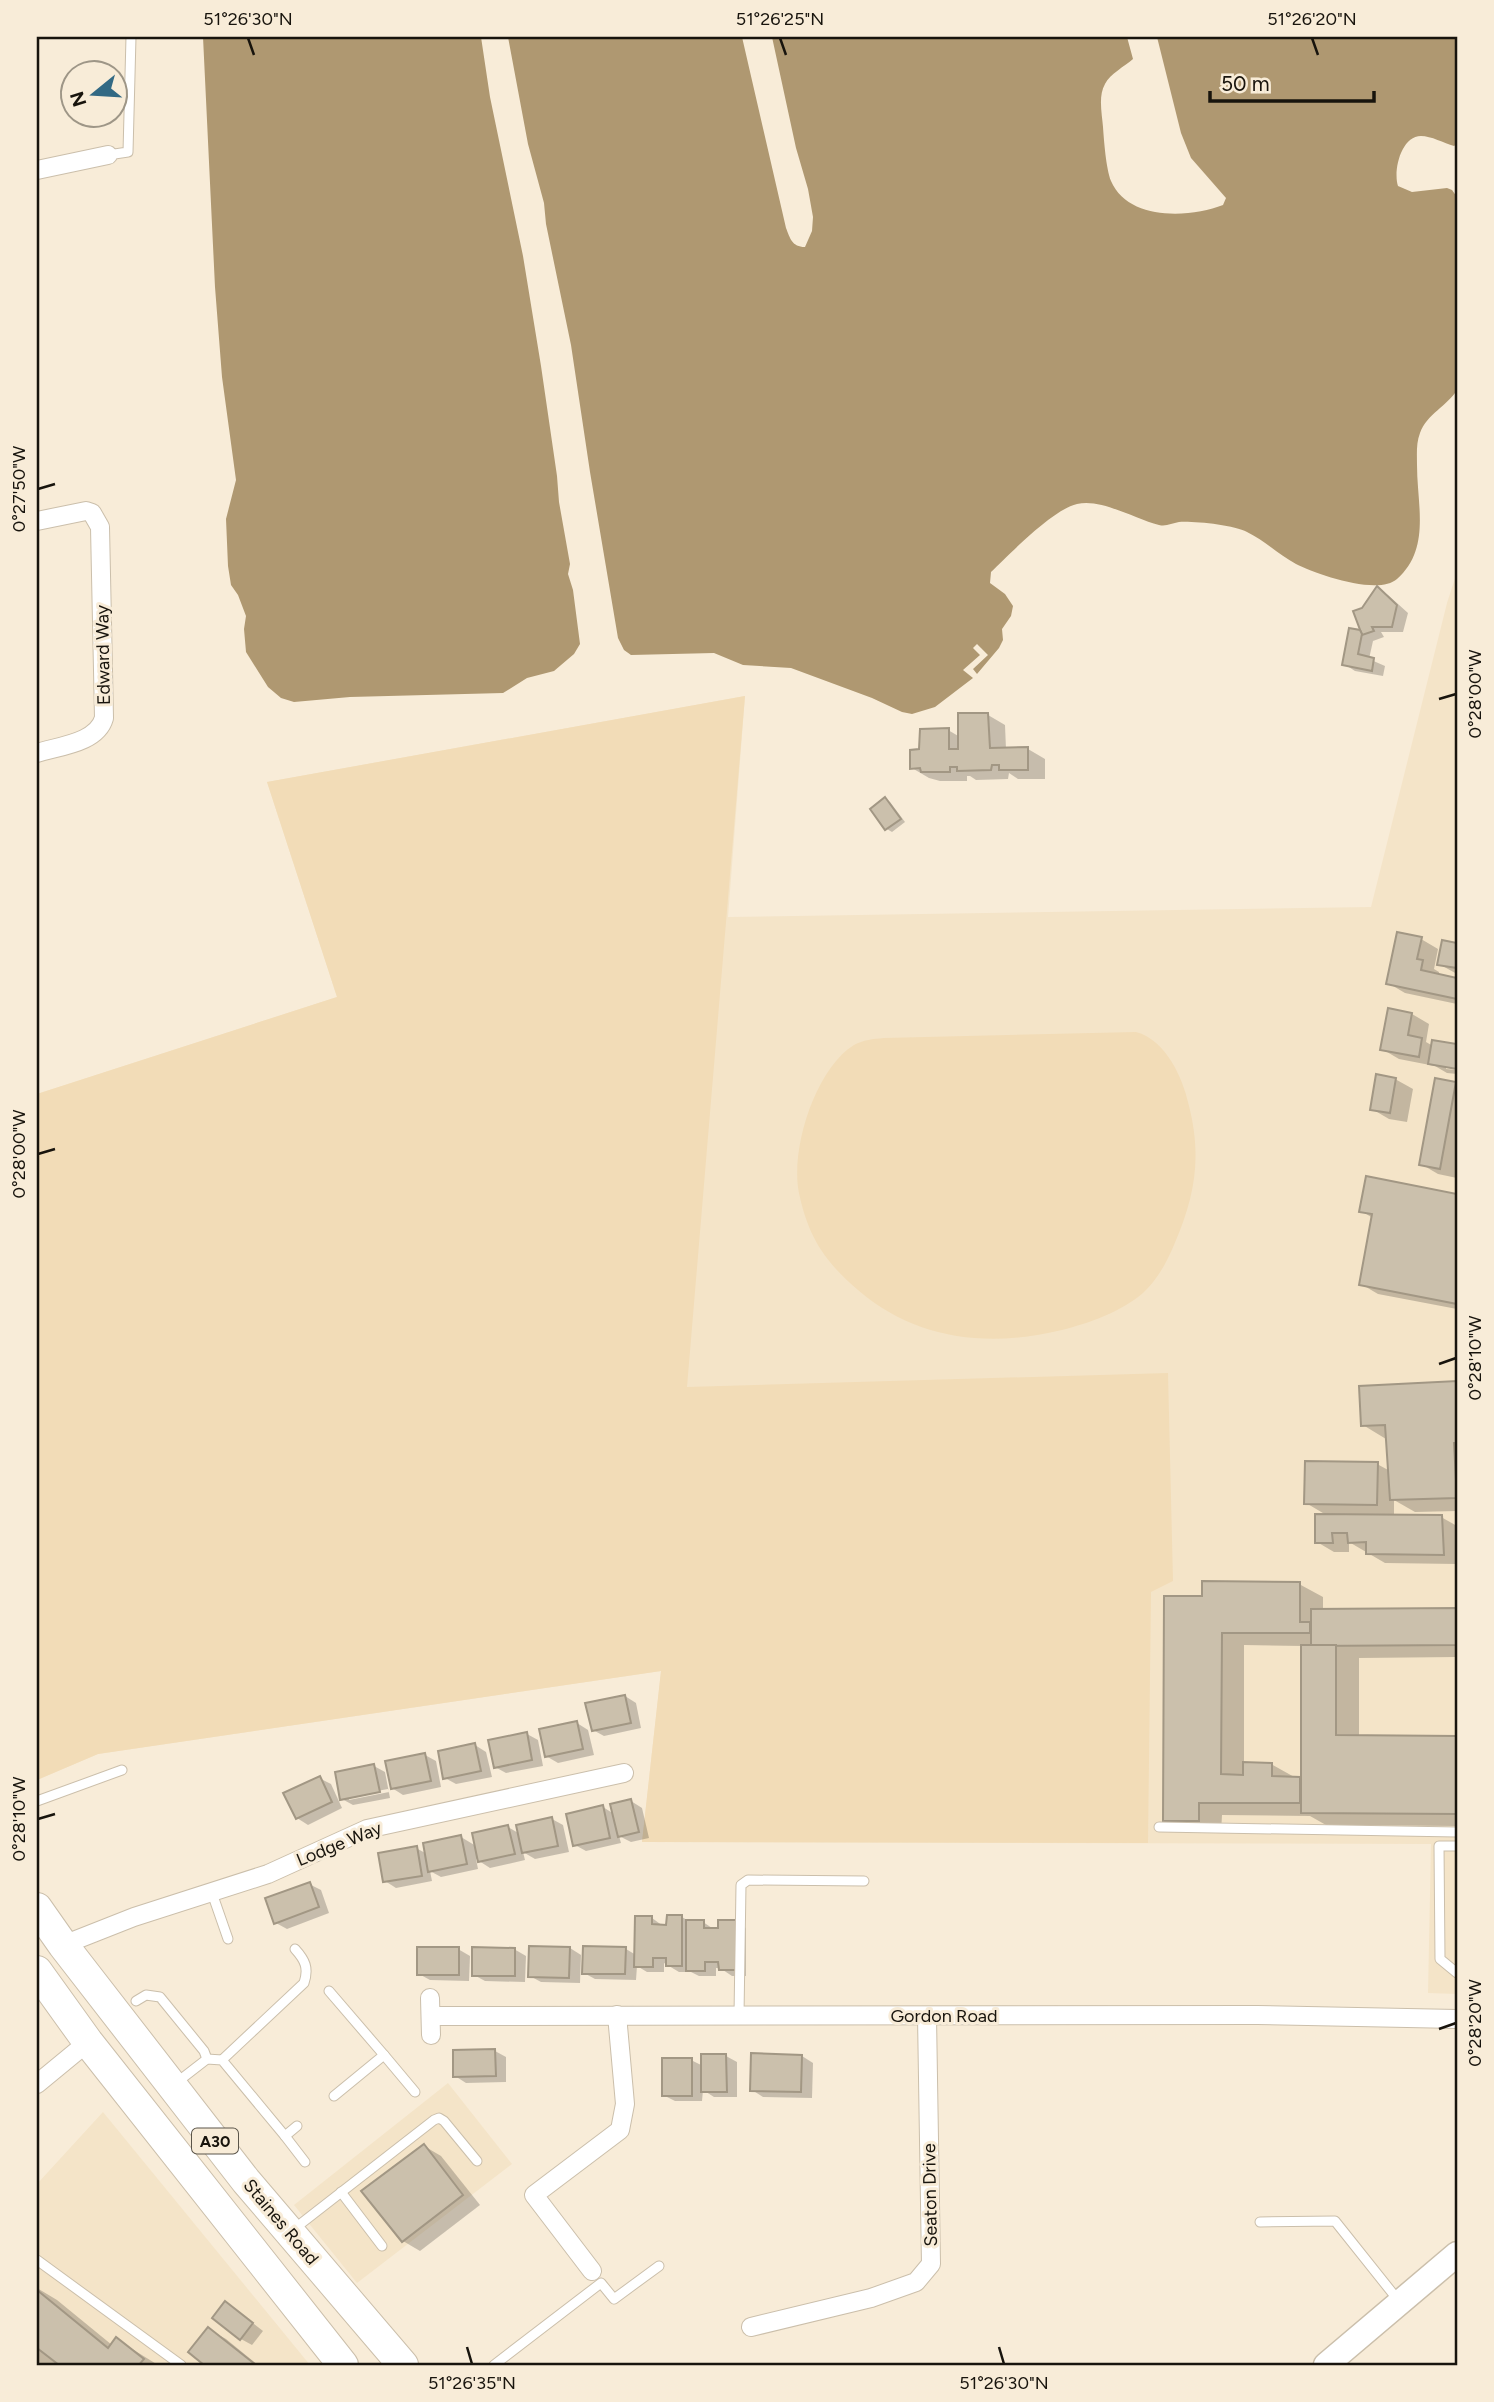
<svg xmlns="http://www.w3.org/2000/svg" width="1494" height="2402" font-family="Figtree,sans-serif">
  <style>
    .built { fill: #f4e4c8 }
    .green { fill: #f2dcb7 }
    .water { fill: #af9871 }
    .shadow { fill: #0003; fill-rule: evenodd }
    .building { fill: #cbc0ac; stroke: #a29784; stroke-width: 2 }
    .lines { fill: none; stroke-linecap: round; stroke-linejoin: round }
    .service-casing { stroke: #cbbfab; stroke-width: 11 }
    .minor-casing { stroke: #cbbfab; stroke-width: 20 }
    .secondary-casing { stroke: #cbbfab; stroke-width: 27 }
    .trunk-casing { stroke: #cbbfab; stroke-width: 32 }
    .service { stroke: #fff; stroke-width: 9 }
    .minor { stroke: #fff; stroke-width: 18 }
    .secondary { stroke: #fff; stroke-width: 24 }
    .trunk { stroke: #fff; stroke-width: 30 }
    .ticks { fill: none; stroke: #18140d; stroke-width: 2.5 }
    .labels { text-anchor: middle; stroke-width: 6; stroke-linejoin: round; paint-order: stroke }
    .shield { fill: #f8ecd8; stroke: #5b554a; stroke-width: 2 }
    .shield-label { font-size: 16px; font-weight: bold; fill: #18140d }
    .street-label { font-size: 18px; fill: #18140d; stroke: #f8ecd8 }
    .neatline { fill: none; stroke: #18140d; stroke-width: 2.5 }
    .ticks-label { font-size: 18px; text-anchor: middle; fill: #18140d }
  </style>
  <rect width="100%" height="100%" fill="#f8ecd8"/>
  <!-- built -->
  <g class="built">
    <polygon points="1457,572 1457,1994 1428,1993 1431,1844 642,1842 661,1671 98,1754 37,1780 37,1094 337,997 267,782 745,696 728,917 1371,907 1447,603"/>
    <polygon points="448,2083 512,2164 357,2283 294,2205"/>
    <polygon points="103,2112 310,2365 37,2365 37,2184"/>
  </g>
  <!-- green -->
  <g class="green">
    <polygon points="745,696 687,1387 1168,1373 1173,1581 1151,1592 1148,1843 642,1842 661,1671 98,1754 37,1780 37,1094 337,997 267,782"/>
    <path d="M1136,1032c30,8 47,46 53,74 13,51 6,91 -15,139 -7,17 -17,35 -31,48 -22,19 -54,30 -81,37 -74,18 -146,10 -204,-40 -34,-29 -50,-54 -59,-97 -9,-43 16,-124 55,-148 9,-5 19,-6 30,-7z"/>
  </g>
  <!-- water -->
  <g class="water">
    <polygon points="203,37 481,37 490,97 523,256 541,366 557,476 559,502 570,564 568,574 573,590 580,644 574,654 554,671 527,678 503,693 350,697 294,702 281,698 268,687 246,652 244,629 246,616 238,595 231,585 228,566 226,519 236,480 222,377 215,287"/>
    <path d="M508,37h234l44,191c4,10 6,19 19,19l7,-16 1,-14 -5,-28 -12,-41 -24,-111h355l6,22c-8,7 -23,15 -28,25 -7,12 -3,30 -2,43 1,14 3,41 8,54 17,40 79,37 112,24l3,-7 -35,-40 -10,-25 -24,-96h300v107l-3,2c-10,-3 -23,-10 -33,-10 -20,0 -28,35 -23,50l14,6 35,-4 5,2 5,7v193c-10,16 -30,24 -37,43 -4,10 -3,22 -3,32 0,40 14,84 -20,114 -19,17 -81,-5 -101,-15 -17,-9 -32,-24 -49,-32 -13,-7 -53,-11 -68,-10 -7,1 -13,5 -20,3 -24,-6 -58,-27 -82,-21 -25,6 -66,49 -86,68l-1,11 15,11 8,12 -2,10 -9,13 1,11 -4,8 -22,26 -4,-5 15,-14 -11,-11 -4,4 7,7 -17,15 10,8 -38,29 -23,7 -10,-2 -30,-14 -81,-30 -48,-3 -29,-12 -83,2 -7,-5 -6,-12 -28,-166 -19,-127 -25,-121 -2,-21 -16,-59z"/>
  </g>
  <!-- shadow -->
  <g class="shadow">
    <polygon points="1377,589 1388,595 1408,613 1403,632 1381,632 1384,637 1373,641 1369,659 1385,666 1383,676 1355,671 1344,664 1363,632 1363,609"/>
    <polygon points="988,715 1005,725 1006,749 1028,749 1045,759 1045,779 1018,779 1009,773 1008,779 976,780 970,776 967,776 967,781 940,781 929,778 912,768 921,751 948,730 960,737"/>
    <polygon points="885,799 890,802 905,822 892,832 887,829"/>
    <polygon points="1421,939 1438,949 1434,969 1439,972 1439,976 1457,980 1457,1004 1405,993 1388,983"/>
    <polygon points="1443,942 1457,944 1457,974 1439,964"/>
    <polygon points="1389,1010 1412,1014 1429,1024 1426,1042 1433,1046 1433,1042 1457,1046 1457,1067 1446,1065 1446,1069 1457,1070 1457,1074 1447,1073 1435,1066 1399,1059 1382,1049"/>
    <polygon points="1395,1079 1413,1089 1407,1122 1389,1119 1372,1109"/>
    <polygon points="1456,1083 1457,1084 1457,1178 1438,1174 1421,1164"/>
    <polygon points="1368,1178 1457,1196 1457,1309 1378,1294 1361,1284 1373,1218 1361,1211"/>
    <polygon points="1457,1383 1457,1511 1415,1512 1394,1500 1394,1516 1441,1517 1457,1526 1457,1564 1385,1563 1349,1542 1349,1552 1334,1552 1317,1542 1328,1516 1306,1503 1377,1464 1390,1471 1386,1439 1363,1425 1361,1388"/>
    <path d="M1299,1584l24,13v14l134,-1v47l-98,1v79h98v89l-131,-1 -16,-9 -88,-1 -1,18h-33l-23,-13 39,-222zM1244,1645l59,1 -1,132h-6l-25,-14h-27z"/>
    <polygon points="625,1696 636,1703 641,1728 604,1736 593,1730"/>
    <polygon points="577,1723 588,1730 594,1755 558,1763 546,1756"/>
    <polygon points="527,1734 538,1740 543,1766 506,1773 495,1767"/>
    <polygon points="475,1745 486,1752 492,1777 456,1784 445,1778"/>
    <polygon points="425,1755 436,1761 441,1787 403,1795 392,1788"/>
    <path d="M374,1766l11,6 5,26 -37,7 -11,-6zM388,1789l1,3 -40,8v-4z"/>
    <polygon points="319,1778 331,1784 342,1808 308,1825 297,1818"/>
    <polygon points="631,1801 642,1808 649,1838 631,1842 619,1836 621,1843 586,1851 575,1845 603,1807 614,1814"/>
    <polygon points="552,1819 563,1825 569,1852 535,1859 523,1852 525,1860 490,1868 476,1859 478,1869 441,1877 430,1871 432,1881 396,1888 385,1881 416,1848 427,1854 461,1837 476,1846 508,1827 520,1834"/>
    <polygon points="309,1884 321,1890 329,1913 287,1929 276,1923"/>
    <polygon points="682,1917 690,1922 703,1922 715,1930 735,1922 746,1928 746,1976 732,1976 720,1968 716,1968 716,1976 699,1976 691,1972 679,1972 664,1963 664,1972 647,1972 637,1966 636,1980 595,1979 584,1973 626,1949 636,1955 652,1918 663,1926 668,1927"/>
    <polygon points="570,1948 581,1955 580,1983 541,1982 530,1976"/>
    <polygon points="458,1949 470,1956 469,1981 430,1980 419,1974"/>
    <polygon points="514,1949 526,1956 525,1982 485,1981 474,1975"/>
    <polygon points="495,2051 506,2057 506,2082 466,2083 455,2076"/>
    <polygon points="726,2056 737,2062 737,2097 714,2097 703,2090 702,2101 675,2101 663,2095 691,2060 703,2066"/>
    <polygon points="802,2056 813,2063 812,2098 763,2097 752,2090"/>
    <polygon points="424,2146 441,2156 480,2205 420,2251 403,2241"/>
    <polygon points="37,2288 57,2300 112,2345 116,2339 158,2365 37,2365"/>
    <polygon points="236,2310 263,2331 252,2345 241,2339"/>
    <polygon points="208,2329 226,2339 258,2365 207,2365 190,2352"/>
  </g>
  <!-- building -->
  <g class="building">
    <polygon points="1377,586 1397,605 1392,627 1372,627 1374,631 1362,635 1353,611 1362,608"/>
    <polygon points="1349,628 1360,630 1362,634 1358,654 1374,658 1372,671 1342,665"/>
    <polygon points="958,713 988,713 990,748 1028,747 1028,770 999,770 999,765 992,765 991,770 957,771 957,767 950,767 950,772 921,772 920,768 910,769 910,750 919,749 920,729 949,728 949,749 958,749"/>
    <polygon points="885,797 901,819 885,830 870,809"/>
    <polygon points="1397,932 1422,937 1417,959 1423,960 1421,970 1457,978 1457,999 1386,984"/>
    <polygon points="1442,940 1457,943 1457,968 1437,965"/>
    <polygon points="1388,1008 1412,1013 1408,1035 1422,1038 1419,1057 1380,1050"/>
    <polygon points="1432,1040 1457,1044 1457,1069 1428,1064"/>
    <polygon points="1376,1074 1396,1078 1390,1113 1370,1110"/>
    <polygon points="1435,1078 1456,1082 1440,1169 1419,1165"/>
    <polygon points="1366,1176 1457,1194 1457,1304 1359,1285 1372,1214 1359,1212"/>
    <polygon points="1457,1381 1457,1443 1454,1443 1457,1498 1390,1500 1385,1425 1361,1426 1359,1386"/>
    <polygon points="1305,1461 1378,1462 1377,1505 1304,1504"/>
    <polygon points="1315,1514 1442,1515 1444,1555 1366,1554 1366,1542 1348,1543 1347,1533 1332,1533 1333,1543 1315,1543"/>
    <polygon points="1202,1581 1300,1582 1300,1622 1310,1622 1310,1633 1222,1633 1221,1774 1243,1775 1243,1762 1272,1763 1272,1776 1300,1777 1300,1803 1199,1803 1199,1821 1163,1821 1164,1596 1202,1596"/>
    <polygon points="1457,1608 1457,1645 1311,1646 1311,1609"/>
    <polygon points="1301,1645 1336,1645 1336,1735 1457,1736 1457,1814 1301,1813"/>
    <polygon points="625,1695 631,1723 592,1731 585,1703"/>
    <polygon points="577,1721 583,1749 545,1757 539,1729"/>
    <polygon points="527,1732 532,1760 494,1768 488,1740"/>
    <polygon points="475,1743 481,1771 443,1779 438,1751"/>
    <polygon points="425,1753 431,1781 391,1789 385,1761"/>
    <polygon points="374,1764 380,1792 340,1800 335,1772"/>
    <polygon points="320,1776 332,1802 296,1819 283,1793"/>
    <polygon points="631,1799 639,1832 618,1837 610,1804"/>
    <polygon points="603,1805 610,1838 573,1846 566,1814"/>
    <polygon points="552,1817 558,1846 522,1853 516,1825"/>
    <polygon points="508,1825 515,1854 478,1862 472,1833"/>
    <polygon points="461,1835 467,1864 428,1872 423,1843"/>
    <polygon points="417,1846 422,1876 383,1882 378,1853"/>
    <polygon points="310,1882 319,1907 274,1924 265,1898"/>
    <polygon points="667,1915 682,1915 682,1966 666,1966 666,1958 653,1958 653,1967 634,1967 635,1916 652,1916 652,1924 666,1925"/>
    <polygon points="686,1920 704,1920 704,1928 718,1928 718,1920 736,1920 736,1970 719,1970 718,1962 705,1962 705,1971 686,1971"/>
    <polygon points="529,1946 570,1947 569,1978 528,1977"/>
    <polygon points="583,1946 626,1947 625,1974 582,1974"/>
    <rect x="417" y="1947" width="42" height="28"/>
    <polygon points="472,1947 515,1948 515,1976 472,1976"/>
    <polygon points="495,2049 496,2076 453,2077 453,2050"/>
    <polygon points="751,2053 802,2055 801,2092 750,2091"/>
    <polygon points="701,2054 726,2054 727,2092 701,2092"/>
    <rect x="662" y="2058" width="30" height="38"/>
    <polygon points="424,2144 463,2195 402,2242 361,2191"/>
    <polygon points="37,2290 108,2348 116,2337 144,2359 139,2365 59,2365 37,2348"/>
    <polygon points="225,2301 253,2323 240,2340 212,2318"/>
    <polygon points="208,2327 256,2365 204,2365 188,2352"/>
  </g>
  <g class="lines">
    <defs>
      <g id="service">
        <polyline points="108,155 128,152 131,37"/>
        <polyline points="37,1801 122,1770"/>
        <polyline points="1159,1827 1457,1832"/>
        <polyline points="1457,1846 1439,1846 1440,1959 1457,1973"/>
        <polyline points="212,1893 228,1939"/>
        <polyline points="329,1991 384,2055 334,2096"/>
        <polyline points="136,2001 146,1995 160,1997 204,2051 207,2059"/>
        <polyline points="739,2015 741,1885 748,1880 864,1881"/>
        <polyline points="384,2055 415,2092"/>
        <path d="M222,2060l82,-77c5,-15 1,-23 -9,-34"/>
        <polyline points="176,2083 207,2059 222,2060 285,2136 297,2126"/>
        <polyline points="285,2136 305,2162"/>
        <polyline points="341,2192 382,2246"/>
        <polyline points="1260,2222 1335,2221 1398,2300"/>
        <polyline points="294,2229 434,2120 439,2118 444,2121 477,2161"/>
        <polyline points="37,2260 181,2365"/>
        <polyline points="494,2365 601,2283 614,2299 659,2266"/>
      </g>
      <g id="minor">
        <polyline points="37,170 108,155"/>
        <path d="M37,521l49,-10 6,2 8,14 4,191c-7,25 -45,28 -67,35"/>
        <polyline points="63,1945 134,1917 268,1874 367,1829 624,1773"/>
        <polyline points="430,1998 431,2035"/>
        <polyline points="431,2016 1257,2015 1457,2019"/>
        <polyline points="37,2084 88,2042"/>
        <polyline points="592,2271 534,2195 620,2130 625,2104 617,2015"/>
        <polyline points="751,2327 871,2298 916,2282 931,2264 927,2016"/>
      </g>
      <polyline id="secondary" points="1326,2365 1457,2254"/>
      <g id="trunk">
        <polyline points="37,1908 63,1945 246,2181 403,2365"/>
        <polyline points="37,1971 88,2042 343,2365"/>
      </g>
    </defs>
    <!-- service casing -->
    <use href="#service" class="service-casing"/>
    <!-- minor casing -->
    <use href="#minor" class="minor-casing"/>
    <!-- secondary casing -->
    <use href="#secondary" class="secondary-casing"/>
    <!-- trunk casing -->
    <use href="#trunk" class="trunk-casing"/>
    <!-- service -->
    <use href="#service" class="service"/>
    <!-- minor -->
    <use href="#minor" class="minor"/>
    <!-- secondary -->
    <use href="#secondary" class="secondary"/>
    <!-- trunk -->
    <use href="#trunk" class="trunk"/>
  </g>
  <!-- ticks -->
  <path class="ticks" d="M248,38l6,17M780,38l6,17M1312,38l6,17M38,489l17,-5M1439,699l17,-5M38,1154l17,-5M1439,1364l17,-6M38,1819l17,-5M1439,2029l17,-6M467,2347l5,17M999,2347l5,17"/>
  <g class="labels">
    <!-- shield labels -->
    <rect class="shield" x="192" y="2128.5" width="46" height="25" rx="5"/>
    <g class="shield-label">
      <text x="215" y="2147">A30</text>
    </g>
    <!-- street labels -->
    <g class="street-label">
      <text transform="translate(103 655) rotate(-91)" y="6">Edward Way</text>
      <text transform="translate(339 1844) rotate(-22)" y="6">Lodge Way</text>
      <text x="944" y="2022">Gordon Road</text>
      <text transform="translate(930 2195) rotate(-91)" y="6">Seaton Drive</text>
      <text transform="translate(281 2222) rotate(50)" y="6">Staines Road</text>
    </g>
  </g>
  <!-- border -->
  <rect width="1494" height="2402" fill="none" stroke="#f8ecd8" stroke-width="77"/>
  <!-- north arrow -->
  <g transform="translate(94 94) rotate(252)"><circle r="33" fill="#f8ecd8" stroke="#9e9687" stroke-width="2"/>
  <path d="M0-5L12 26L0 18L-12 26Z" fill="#326984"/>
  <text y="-10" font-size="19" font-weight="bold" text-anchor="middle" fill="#18140d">N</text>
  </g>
  <!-- scale -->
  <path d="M1210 91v10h164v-10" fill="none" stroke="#18140d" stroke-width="3.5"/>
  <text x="1221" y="91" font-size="21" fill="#18140d" stroke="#f8ecd8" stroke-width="5" paint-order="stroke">50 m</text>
  <rect x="38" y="38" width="1418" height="2326" class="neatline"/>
  <g class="ticks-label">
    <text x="248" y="25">51°26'30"N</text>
    <text x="780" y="25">51°26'25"N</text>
    <text x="1312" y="25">51°26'20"N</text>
    <text transform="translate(19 489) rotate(-90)" y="6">0°27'50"W</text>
    <text transform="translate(1475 694) rotate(-90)" y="6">0°28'00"W</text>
    <text transform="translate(19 1154) rotate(-90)" y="6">0°28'00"W</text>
    <text transform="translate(1475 1358) rotate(-90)" y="6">0°28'10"W</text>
    <text transform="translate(19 1819) rotate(-90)" y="6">0°28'10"W</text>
    <text transform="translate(1475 2023) rotate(-90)" y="6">0°28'20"W</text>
    <text x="472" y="2389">51°26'35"N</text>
    <text x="1004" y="2389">51°26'30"N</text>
  </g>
</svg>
